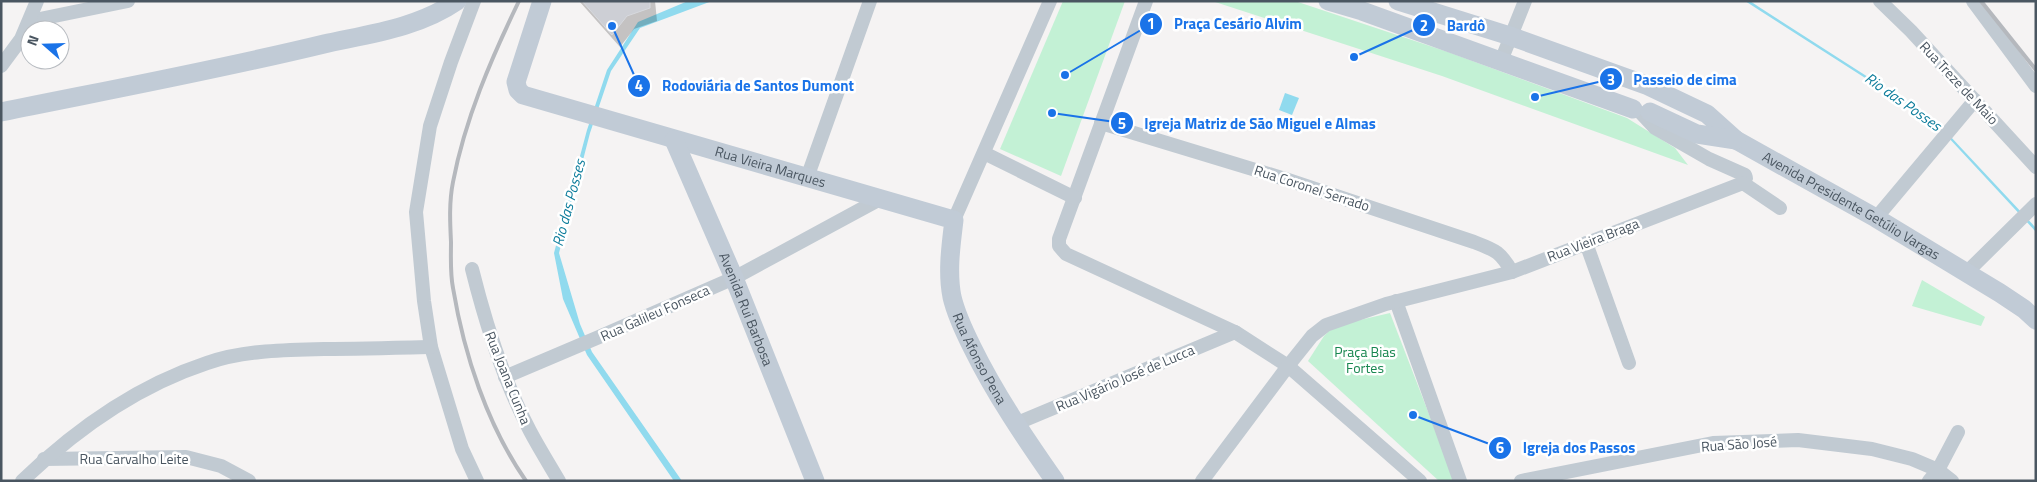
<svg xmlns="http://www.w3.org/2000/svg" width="2037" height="482" font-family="'Titillium Web',sans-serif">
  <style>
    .green { fill: #c3f1d5 }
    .water { fill: #90daee }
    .shadow { fill: #0003 }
    .building { fill: #cdcfd5; stroke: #d7d9de }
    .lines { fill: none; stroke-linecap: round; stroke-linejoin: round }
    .street { stroke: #c1cad2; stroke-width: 14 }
    .secondary { stroke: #c1cbd6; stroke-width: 19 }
    .rail { stroke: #b5b8bd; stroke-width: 4 }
    .labels { text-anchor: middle; stroke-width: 5; stroke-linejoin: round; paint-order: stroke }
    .street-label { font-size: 14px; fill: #4a5661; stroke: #fff }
    .park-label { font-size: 14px; fill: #17864f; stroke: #fff }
    .water-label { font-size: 15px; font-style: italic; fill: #0c7c9b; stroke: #fff }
    .leader { fill: none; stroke: #1a73e8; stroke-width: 2 }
    .callout-dot { fill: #1a73e8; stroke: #fff; stroke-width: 2 }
    .mark-label { font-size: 15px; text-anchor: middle; font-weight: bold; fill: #fff }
    .callout-label { font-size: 15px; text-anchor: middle; font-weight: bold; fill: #1a73e8; stroke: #fff; stroke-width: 5; stroke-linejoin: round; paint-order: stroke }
  </style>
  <rect width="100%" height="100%" fill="#f5f3f3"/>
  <!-- green -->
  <g class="green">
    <polygon points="1063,1 1125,1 1061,176 1000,149"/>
    <polygon points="1212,1 1295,1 1448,52 1627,118 1675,148 1688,165 1442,76"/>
    <polygon points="1922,280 1985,317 1981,326 1912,306"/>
    <polygon points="1390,313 1454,479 1451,481 1439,481 1308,361 1324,336 1334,326"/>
  </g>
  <!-- water -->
  <g class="water">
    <polygon points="688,1 712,1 640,28 611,71 590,133 559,253 580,324 592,352 682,481 674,481 587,355 563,299 554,253 587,130 607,70 638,22"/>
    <polygon points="1745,1 1750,1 1759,7 1935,120 2036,228 2036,232 1934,122"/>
    <polygon points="1285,93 1299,98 1292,115 1279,110"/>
  </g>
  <!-- shadow -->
  <polygon class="shadow" points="579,1 655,1 657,21 634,29 620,47"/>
  <!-- building -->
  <polygon class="building" points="582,1 650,1 650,8 627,16 612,35"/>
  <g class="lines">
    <!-- street -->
    <g class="street">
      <polyline points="474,1 451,62 430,126 416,212 424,301 431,347 462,449 477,481"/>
      <polyline points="1146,1 1059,239 1059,246 1066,254 1235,332 1288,366 1420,481"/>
      <polyline points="1880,1 1911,31 2036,167"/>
      <polyline points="1973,1 2036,86"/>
      <polyline points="30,21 128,1"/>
      <polyline points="1501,61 1525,1"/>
      <polyline points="1,66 21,39 37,1"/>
      <polyline points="1641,113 1655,128 1709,159 1745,175 1746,178 1743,183"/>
      <path d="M1101,123l184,56 189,63c21,8 26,9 38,30"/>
      <polyline points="984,153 1075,198"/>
      <polyline points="807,178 870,1"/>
      <polyline points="1876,218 1975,100"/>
      <polyline points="954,220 1050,1"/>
      <polyline points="1586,243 1629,363"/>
      <path d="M472,269c14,56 31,111 58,162 9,17 19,33 29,50"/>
      <polyline points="1966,273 2036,204"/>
      <polyline points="1396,301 1460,481"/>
      <polyline points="505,377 599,337 734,278 880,199"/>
      <polyline points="1015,424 1235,332"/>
      <polyline points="44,459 186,457 221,466 249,481"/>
      <path d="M22,481c53,-51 115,-95 185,-118 37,-13 79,-13 117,-14 36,0 71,-1 107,-2"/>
      <polyline points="1202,481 1288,366 1312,336 1326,325 1386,304 1512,272 1743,183 1780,208"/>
      <polyline points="1521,481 1713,443 1798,440 1872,449 1912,459 1938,470 1952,481"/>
      <polyline points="1929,481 1938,470 1958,432"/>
    </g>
    <!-- secondary -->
    <g class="secondary">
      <path id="s1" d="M542,1l-26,81 2,8 5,5 431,125c-3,25 -7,52 -2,77 4,17 12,34 20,50 23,47 53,91 83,134"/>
      <polyline points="1328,1 1362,11 1633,109"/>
      <path id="s2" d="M1398,1l112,35 136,49 42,20 19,9 29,26 140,78 124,75 24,16 12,11"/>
      <path d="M1,112c108,-22 216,-42 323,-68 45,-10 94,-16 133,-43"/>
      <polyline points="1650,112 1697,134 1736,140"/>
      <path id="s3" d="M674,140l60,138 81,203"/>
    </g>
    <!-- rail -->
    <g class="rail">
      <path d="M519,1c-28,58 -54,118 -66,181 -4,20 -3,40 -2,60 0,15 -1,31 2,46 11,66 34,137 73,193"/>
      <polyline points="1981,1 2036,70"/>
    </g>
  </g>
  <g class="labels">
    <!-- street labels -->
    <g class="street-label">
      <text transform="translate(1959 83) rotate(47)" y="5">Rua Treze de Maio</text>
      <text dy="5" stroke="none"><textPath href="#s1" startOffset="358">Rua Vieira Marques</textPath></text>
      <text transform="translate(1312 188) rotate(18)" y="5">Rua Coronel Serrado</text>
      <text dy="5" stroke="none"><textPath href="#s2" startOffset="501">Avenida Presidente Getúlio Vargas</textPath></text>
      <text transform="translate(1593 240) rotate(-21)" y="5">Rua Vieira Braga</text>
      <text dy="5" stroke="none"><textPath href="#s3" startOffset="184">Avenida Rui Barbosa</textPath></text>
      <text transform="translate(655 313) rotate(-24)" y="5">Rua Galileu Fonseca</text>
      <text dy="5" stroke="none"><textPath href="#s1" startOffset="694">Rua Afonso Pena</textPath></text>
      <text transform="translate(508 378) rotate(68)" y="5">Rua Joana Cunha</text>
      <text transform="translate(1125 378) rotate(-23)" y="5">Rua Vigário José de Lucca</text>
      <text transform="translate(1739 444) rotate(-4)" y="5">Rua São José</text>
      <text x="134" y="464">Rua Carvalho Leite</text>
    </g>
    <!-- park labels -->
    <g class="park-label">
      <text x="1365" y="357">Praça Bias<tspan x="1365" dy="16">Fortes</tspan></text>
    </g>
    <!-- water labels -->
    <g class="water-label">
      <text transform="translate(1903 102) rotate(35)" y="5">Rio das Posses</text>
      <text transform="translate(569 203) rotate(-75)" y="5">Rio das Posses</text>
    </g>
  </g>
  <!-- callouts -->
  <path class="leader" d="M1065 75L1151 24M1354 57L1424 25M1535 97L1611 79M612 26L639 86M1052 113L1122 123M1413 415L1500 448"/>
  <g class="callout-dot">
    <circle cx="1065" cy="75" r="5"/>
    <circle cx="1354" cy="57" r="5"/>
    <circle cx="1535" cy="97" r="5"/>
    <circle cx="612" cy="26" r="5"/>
    <circle cx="1052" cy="113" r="5"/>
    <circle cx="1413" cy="415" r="5"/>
    <circle cx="1151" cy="24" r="12"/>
    <circle cx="1424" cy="25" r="12"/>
    <circle cx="1611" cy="79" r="12"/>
    <circle cx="639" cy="86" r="12"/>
    <circle cx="1122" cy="123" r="12"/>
    <circle cx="1500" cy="448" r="12"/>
  </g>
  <g class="mark-label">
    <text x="1151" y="29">1</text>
    <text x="1424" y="31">2</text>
    <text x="1611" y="85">3</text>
    <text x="639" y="91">4</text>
    <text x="1122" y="129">5</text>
    <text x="1500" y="453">6</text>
  </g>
  <g class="callout-label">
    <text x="1238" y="29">Praça Cesário Alvim</text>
    <text x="1466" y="31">Bardô</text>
    <text x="1685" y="85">Passeio de cima</text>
    <text x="758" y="91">Rodoviária de Santos Dumont</text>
    <text x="1260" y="129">Igreja Matriz de São Miguel e Almas</text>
    <text x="1579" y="453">Igreja dos Passos</text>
  </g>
  <!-- border -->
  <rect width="2037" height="482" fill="none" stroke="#4a5661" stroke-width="5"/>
  <!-- north arrow -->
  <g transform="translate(45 45) rotate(290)"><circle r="24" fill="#ffffff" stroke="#b7bbc0"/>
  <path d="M0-4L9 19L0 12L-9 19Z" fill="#1a73e8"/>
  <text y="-8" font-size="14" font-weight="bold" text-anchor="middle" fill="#4a5661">N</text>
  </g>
</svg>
